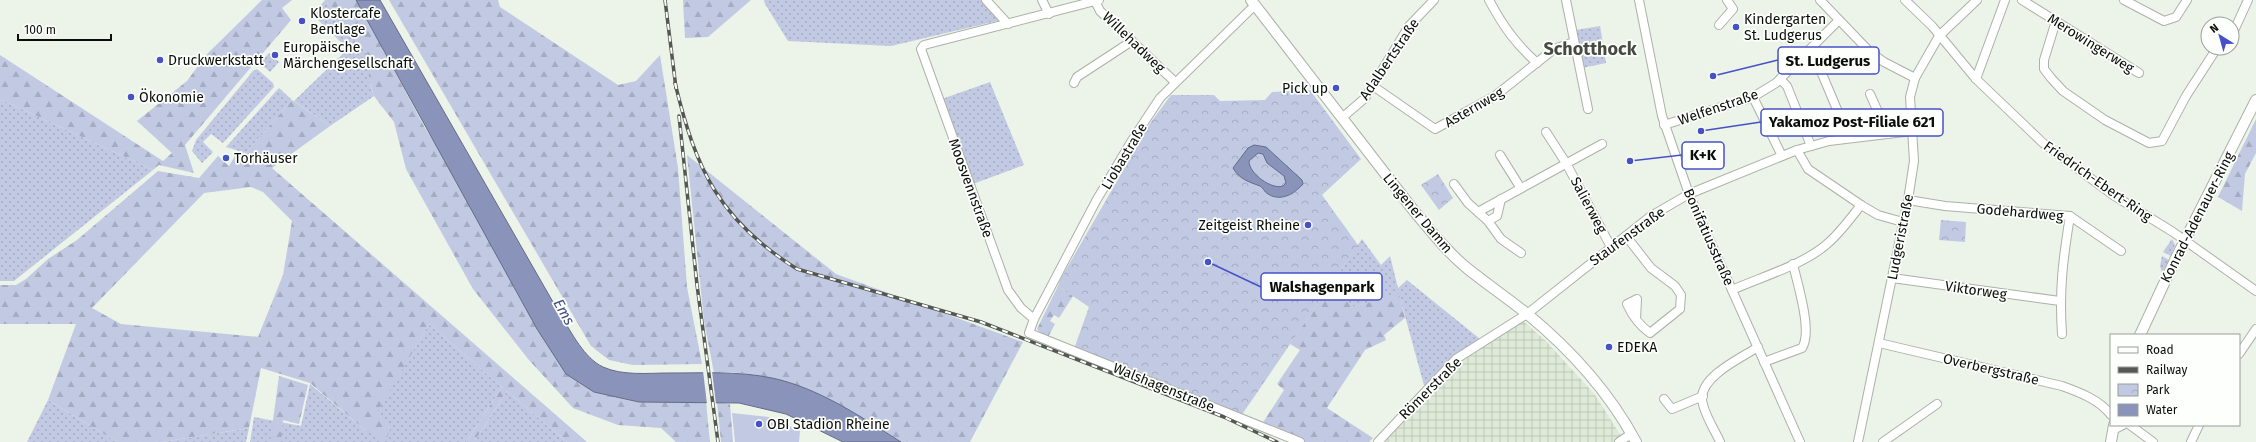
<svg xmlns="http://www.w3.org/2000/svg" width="2256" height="442" font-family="'Fira Sans',sans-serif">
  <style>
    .industrial { fill: url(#industrial-grid) }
    .grass { fill: url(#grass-dots) }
    .forest { fill: url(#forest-firs); fill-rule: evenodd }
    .park { fill: url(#park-crowns) }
    .pitch { fill: #c2c9e3 }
    .water { fill: #8a94ba; stroke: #646c85; fill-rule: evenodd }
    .pier { fill: #ecf3e9 }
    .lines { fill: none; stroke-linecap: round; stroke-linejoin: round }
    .minor-casing { stroke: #abb2a8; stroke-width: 10 }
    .major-casing { stroke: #abb2a8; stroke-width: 12 }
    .minor { stroke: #fff; stroke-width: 8 }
    .major { stroke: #fff; stroke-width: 10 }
    .rail-casing { stroke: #545852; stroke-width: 3.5 }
    .rail { stroke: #fcfffb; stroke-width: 2; stroke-dasharray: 6; stroke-linecap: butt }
    .poi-dot { fill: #4751c6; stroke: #fcfffb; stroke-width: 1.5 }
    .labels { text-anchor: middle; stroke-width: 3.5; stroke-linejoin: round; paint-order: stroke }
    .poi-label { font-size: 14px; fill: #0a0d09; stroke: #fcfffb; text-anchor: start }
    .street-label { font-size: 14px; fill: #0a0d09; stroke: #fcfffb }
    .water-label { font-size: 15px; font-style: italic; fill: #454f84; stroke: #fcfffb }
    .district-label { font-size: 18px; font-weight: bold; fill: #454b42; stroke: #fcfffb }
    .leader { fill: none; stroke: #4751c6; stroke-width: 1.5 }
    .callout-dot { fill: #4751c6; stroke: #fcfffb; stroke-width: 1.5 }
    .callout { fill: #fcfffb; stroke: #4751c6; stroke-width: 1.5 }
    .callout-label { font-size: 15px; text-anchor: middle; font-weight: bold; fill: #0a0d09 }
  </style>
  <defs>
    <pattern id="industrial-grid" width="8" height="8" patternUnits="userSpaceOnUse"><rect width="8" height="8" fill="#dee9d8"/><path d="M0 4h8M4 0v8" fill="none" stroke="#bdc7b8"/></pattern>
    <pattern id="grass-dots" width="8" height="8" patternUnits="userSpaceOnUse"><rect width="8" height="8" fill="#c2c9e3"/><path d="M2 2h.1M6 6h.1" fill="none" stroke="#a5abc1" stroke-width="1.8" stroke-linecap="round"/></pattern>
    <pattern id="forest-firs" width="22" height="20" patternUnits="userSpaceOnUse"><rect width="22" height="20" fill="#c2c9e3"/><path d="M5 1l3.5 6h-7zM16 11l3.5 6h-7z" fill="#a5abc1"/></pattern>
    <pattern id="park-crowns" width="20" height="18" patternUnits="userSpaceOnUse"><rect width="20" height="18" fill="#c2c9e3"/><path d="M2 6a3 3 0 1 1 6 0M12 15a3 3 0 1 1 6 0" fill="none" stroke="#a5abc1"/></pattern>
  </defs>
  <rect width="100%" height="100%" fill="#ecf3e9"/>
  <!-- industrial -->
  <polygon class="industrial" points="1522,320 1546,341 1595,395 1625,442 1383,442 1457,360"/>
  <!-- grass -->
  <g class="grass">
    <path d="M325,0l48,61c-6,13 -4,22 1,35l-44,30 -36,-25 54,-52 -35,-34z"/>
    <polygon points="764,0 982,0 1001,20 891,46 788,41 765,4"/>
    <polygon points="1600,26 1606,63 1582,68 1576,30"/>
    <polygon points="269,53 279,62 270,72 260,63"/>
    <polygon points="257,69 273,83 274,87 223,143 211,134 203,142 213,152 202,163 192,151 196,140 253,71"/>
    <polygon points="990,82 1024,165 973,184 942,99"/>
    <polygon points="279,88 292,100 246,153 226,147"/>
    <polygon points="0,99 153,170 14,281 0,281"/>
    <polygon points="1362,239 1381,265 1390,256 1398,288 1407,280 1480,339 1462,350 1425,389 1399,294 1354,307 1329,287"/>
    <polygon points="2172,239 2175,245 2171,256 2163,252"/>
    <polygon points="2162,256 2169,260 2162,273 2160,266"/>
    <polygon points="429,324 502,387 466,442 250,442 254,417 301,426 310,384 366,431 390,430 377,411"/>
    <polygon points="507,391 567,442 474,442"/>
    <polygon points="48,400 117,442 27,442"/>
    <polygon points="249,428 246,442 162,442"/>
  </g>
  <!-- forest -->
  <g class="forest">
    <polygon points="262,0 292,0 282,8 291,20 185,145 194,173 159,165 153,170 0,99 0,55 163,161 172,153 137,121 187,81 207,54"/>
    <polygon points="325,0 356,0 358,3 425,128 594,392 639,402 706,402 710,442 676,442 661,428 618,425 573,408 529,360 473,289 406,169 394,122 374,96 369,80 369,70 373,61"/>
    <polygon points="389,0 498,0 500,7 618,85 636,81 660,55 678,168 687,287 702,364 633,365 609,360 591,346"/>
    <polygon points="683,0 751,0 708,37 685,38"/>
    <path d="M292,100l38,26 -58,42 315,274h-20l-60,-51 -33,51h-8l36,-55 -73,-63 -51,87 12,19 -4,11 -20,-10 -56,-48 -49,-15 -12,60 -87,14h-45l-69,-42 28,-76h-76v-39h16l10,-6 22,-20 29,-19 81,-69 41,7 19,-22 11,10 9,-15 8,2zM251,187l12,5 29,29 -9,54 -25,62 -137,-13 -29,-16 112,-115z"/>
    <polygon points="2256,119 2256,153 2245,174 2242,211 2218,197"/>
    <polygon points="687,155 836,274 1023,342 970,442 901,442 847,409 773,378 732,372 714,373 704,321"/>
    <polygon points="1058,286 1073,296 1059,318 1054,315 1050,321 1055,324 1047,339 1037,329"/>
    <polygon points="1329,287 1354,307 1399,293 1405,318 1384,335 1386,340 1365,350 1327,408 1373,438 1369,442 1305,442 1262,424 1284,390 1277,384 1300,350 1290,344"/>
    <polygon points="279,376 308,385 299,424 283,420 281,442 270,442"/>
    <polygon points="717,402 730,404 733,442 721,442"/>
  </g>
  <!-- park -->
  <g class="park">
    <polygon points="1310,90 1361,159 1322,195 1358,245 1241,416 1074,349 1089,307 1058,286 1060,280 1151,122 1171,95 1214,95 1220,101 1265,100 1272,92"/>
    <polygon points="1438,174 1453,198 1439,210 1421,185"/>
    <polygon points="1941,220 1966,222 1965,242 1939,240"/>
  </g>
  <!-- pitch -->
  <polygon class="pitch" points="732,413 769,417 800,431 799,442 735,442"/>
  <!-- water -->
  <g class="water">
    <path d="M356,0h24l181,316c11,17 23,42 42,51 20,9 45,6 66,6 35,0 69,-2 103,5 47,10 89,39 129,64h-58l-57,-28 -47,-11 -100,-1 -45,-10 -28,-18 -29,-45z"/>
    <path d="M1254,145l12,2 36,33 1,4c-9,10 -22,18 -35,10 -4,-2 -5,-7 -8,-8 -11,-4 -21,-7 -27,-18l15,-20zM1258,153l5,1 4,9 17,13 2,7 -3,3c-11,4 -34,-12 -34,-25z"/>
  </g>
  <!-- pier -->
  <polygon class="pier" points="703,371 712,371 716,404 707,404"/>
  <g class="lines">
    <defs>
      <g id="minor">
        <polyline points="986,0 1008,24"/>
        <polyline points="1042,0 1049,14"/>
        <path d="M1489,0c14,26 26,43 48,63"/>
        <polyline points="1566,0 1588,109"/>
        <polyline points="1639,0 1662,116 1689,194 1800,442"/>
        <polyline points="1820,0 1869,51 1884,62 1915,78"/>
        <polyline points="1905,0 1932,26 1976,79 2043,143 2113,195 2173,232 2256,291"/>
        <polyline points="2022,0 2139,73"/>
        <polyline points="2124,0 2164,21 2176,17 2187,0"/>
        <polyline points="1095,1 1100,11 1175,82"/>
        <polyline points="1255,5 1160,98 1131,142 1096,201 1034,319 1029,333 1300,442"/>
        <polyline points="2056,21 2044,60 2044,69 2051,78 2063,91 2105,120 2149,143 2162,141 2186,96 2217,48"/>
        <polyline points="1719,25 1733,9 1727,0"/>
        <polyline points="2232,35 2248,0"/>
        <polyline points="1803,56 1820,69 1849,138"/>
        <polyline points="1780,79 1787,86 1811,146"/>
        <polyline points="1976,79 2005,0"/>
        <polyline points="1074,83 1077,77 1132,41"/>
        <polyline points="1373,86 1435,129 1495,96 1554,49 1574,42"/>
        <polyline points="1870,94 1888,134"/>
        <polyline points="1753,97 1782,156"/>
        <polyline points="1343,117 1365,98 1409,26 1434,0"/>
        <polyline points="1664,125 1753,97 1776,83 1839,20"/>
        <polyline points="1546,132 1566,163 1611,247"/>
        <polyline points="1797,150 1808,169 1861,205 1878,215 1903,222"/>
        <polyline points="1500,155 1520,187"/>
        <polyline points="1454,184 1468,203 1488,221 1501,239 1521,253"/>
        <polyline points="1908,200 1945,206 2070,216 2121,251"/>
        <polyline points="1478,212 1602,144"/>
        <polyline points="1488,221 1497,216 1501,199"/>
        <path d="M1626,236l25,32 24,18 6,9 -1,14 -30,24c-10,-7 -18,-18 -23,-29l10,-5 -1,20"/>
        <polyline points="1892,278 2060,301"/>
        <path d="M1732,290c29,-13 71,-25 95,-46 13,-11 23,-25 34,-39"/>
        <polyline points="1034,319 1021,308 1008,290 921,49 924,45 1099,0"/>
        <path d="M2062,334c-3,-44 1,-75 8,-118"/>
        <path d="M1879,343l183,43c17,6 38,14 49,29"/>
        <polyline points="2239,354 2256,329"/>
        <path d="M1764,362l38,-14c11,-17 -5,-65 -9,-84"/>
        <polyline points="1664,399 1672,409 1703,396"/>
        <polyline points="2130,425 2153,442"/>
        <polyline points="2113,430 2123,425"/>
        <polyline points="1378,442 1456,359 1527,314 1651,216 1689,194 1797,150 1829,141 1912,131"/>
        <polyline points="1619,442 1631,434"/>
        <path d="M1720,442c-5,-12 -17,-29 -18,-43 -1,-23 39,-41 56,-52"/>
        <polyline points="1858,442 1908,200 1914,161 1910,97 1915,78 1939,36 1977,0"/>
        <polyline points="1883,442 1937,404"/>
        <polyline points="2191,442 2199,425"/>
      </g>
      <g id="major">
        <path d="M1251,0l163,211c17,20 33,41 54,58 19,15 39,29 58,44 44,36 83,79 110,129"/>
        <polyline points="2140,335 2175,260 2256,100"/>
        <polyline points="2111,442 2114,425"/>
      </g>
    </defs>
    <!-- minor casing -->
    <use href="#minor" class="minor-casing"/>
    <!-- major casing -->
    <use href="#major" class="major-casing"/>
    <!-- minor -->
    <use href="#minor" class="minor"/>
    <!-- major -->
    <use href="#major" class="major"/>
    <defs>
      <g id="rail">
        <polyline points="665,0 676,88"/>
        <path d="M675,83c21,87 44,137 122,186l184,53 243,95 53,25"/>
        <polyline points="679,116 697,285 718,442"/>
      </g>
    </defs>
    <!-- rail casing -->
    <use href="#rail" class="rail-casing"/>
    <!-- rail -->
    <use href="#rail" class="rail"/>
  </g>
  <!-- markers -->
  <g class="poi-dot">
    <circle cx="302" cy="21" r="4"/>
    <circle cx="1736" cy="27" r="4"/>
    <circle cx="275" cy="55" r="4"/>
    <circle cx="160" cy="60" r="4"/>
    <circle cx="1336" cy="88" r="4"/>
    <circle cx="131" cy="97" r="4"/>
    <circle cx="226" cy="158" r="4"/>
    <circle cx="1308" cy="225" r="4"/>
    <circle cx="1609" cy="347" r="4"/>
    <circle cx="759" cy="424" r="4"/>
  </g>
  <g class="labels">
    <!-- poi labels -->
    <g class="poi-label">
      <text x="310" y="18">Klostercafe<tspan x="310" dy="16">Bentlage</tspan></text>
      <text x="1744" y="24">Kindergarten<tspan x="1744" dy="16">St. Ludgerus</tspan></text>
      <text x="283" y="52">Europäische<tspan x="283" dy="16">Märchengesellschaft</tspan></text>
      <text x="168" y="65">Druckwerkstatt</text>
      <text x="1328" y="93" text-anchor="end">Pick up</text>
      <text x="139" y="102">Ökonomie</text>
      <text x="234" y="163">Torhäuser</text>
      <text x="1300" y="230" text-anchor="end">Zeitgeist Rheine</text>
      <text x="1617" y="352">EDEKA</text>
      <text x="767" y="429">OBI Stadion Rheine</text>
    </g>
    <!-- street labels -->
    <g class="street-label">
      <text transform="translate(1134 42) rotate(44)" y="5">Willehadweg</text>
      <text transform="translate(2091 43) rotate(32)" y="5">Merowingerweg</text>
      <text transform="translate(1389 59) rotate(-56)" y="5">Adalbertstraße</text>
      <text transform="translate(1474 107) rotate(-30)" y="5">Asternweg</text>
      <text transform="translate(1718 107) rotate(-19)" y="5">Welfenstraße</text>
      <text transform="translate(1124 156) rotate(-59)" y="5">Liobastraße</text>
      <text transform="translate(2098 181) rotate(35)" y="5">Friedrich-Ebert-Ring</text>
      <text transform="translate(971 188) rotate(70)" y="5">Moosvennstraße</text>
      <text transform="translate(1589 205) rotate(62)" y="5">Salierweg</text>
      <text transform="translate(2020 212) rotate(5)" y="5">Godehardweg</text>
      <text transform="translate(1418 213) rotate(50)" y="5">Lingener Damm</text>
      <text transform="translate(2197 217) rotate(-63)" y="5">Konrad-Adenauer-Ring</text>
      <text transform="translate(1627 236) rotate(-36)" y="5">Staufenstraße</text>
      <text transform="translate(1709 237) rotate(66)" y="5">Bonifatiusstraße</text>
      <text transform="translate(1900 237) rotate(-79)" y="5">Ludgeristraße</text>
      <text transform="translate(1976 290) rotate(8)" y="5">Viktorweg</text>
      <text transform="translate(1991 369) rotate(13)" y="5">Overbergstraße</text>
      <text transform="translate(1164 387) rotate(22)" y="5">Walshagenstraße</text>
      <text transform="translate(1430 388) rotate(-45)" y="5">Römerstraße</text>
    </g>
    <!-- water labels -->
    <g class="water-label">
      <text transform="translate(564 312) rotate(61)" y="5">Ems</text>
    </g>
    <!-- district labels -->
    <g class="district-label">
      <text x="1590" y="55">Schotthock</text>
    </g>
  </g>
  <!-- callouts -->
  <path class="leader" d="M1713 76L1778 60M1701 131L1761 122M1630 161L1682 155M1208 262L1261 287"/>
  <g class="callout-dot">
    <circle cx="1713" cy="76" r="4"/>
    <circle cx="1701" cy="131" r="4"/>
    <circle cx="1630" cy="161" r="4"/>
    <circle cx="1208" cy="262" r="4"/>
  </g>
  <g class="callout">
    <rect x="1778" y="47" width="101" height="27" rx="4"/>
    <rect x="1761" y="109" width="182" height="27" rx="4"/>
    <rect x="1682" y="142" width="42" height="27" rx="4"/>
    <rect x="1261" y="273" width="121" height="27" rx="4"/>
  </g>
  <g class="callout-label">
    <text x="1828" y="66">St. Ludgerus</text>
    <text x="1852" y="127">Yakamoz Post-Filiale 621</text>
    <text x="1703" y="160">K+K</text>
    <text x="1322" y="292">Walshagenpark</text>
  </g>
  <!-- legend -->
  <rect x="2110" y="334" width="130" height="92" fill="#fcfffb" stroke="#9b9e9a"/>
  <rect x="2118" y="347" width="20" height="6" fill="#ffffff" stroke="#9b9e9a"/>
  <text x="2146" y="354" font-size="12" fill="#0a0d09">Road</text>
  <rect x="2118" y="367" width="20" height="6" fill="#545852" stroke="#9b9e9a"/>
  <text x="2146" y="374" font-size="12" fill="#0a0d09">Railway</text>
  <rect x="2118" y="384" width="20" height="12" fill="url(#park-crowns)" stroke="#9b9e9a"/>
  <text x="2146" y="394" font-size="12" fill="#0a0d09">Park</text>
  <rect x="2118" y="404" width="20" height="12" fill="#8a94ba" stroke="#9b9e9a"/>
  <text x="2146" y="414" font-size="12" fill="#0a0d09">Water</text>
  <!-- north arrow -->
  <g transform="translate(2220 36) rotate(323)"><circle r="19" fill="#fcfffb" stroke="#9b9e9a"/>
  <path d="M0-3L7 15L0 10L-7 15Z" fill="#4751c6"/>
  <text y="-6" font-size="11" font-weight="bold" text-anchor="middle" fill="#0a0d09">N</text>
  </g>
  <!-- scale -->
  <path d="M18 34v6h93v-6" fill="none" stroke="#0a0d09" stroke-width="2"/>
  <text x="24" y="34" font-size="12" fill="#0a0d09" stroke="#fcfffb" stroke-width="3" paint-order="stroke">100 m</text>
</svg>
